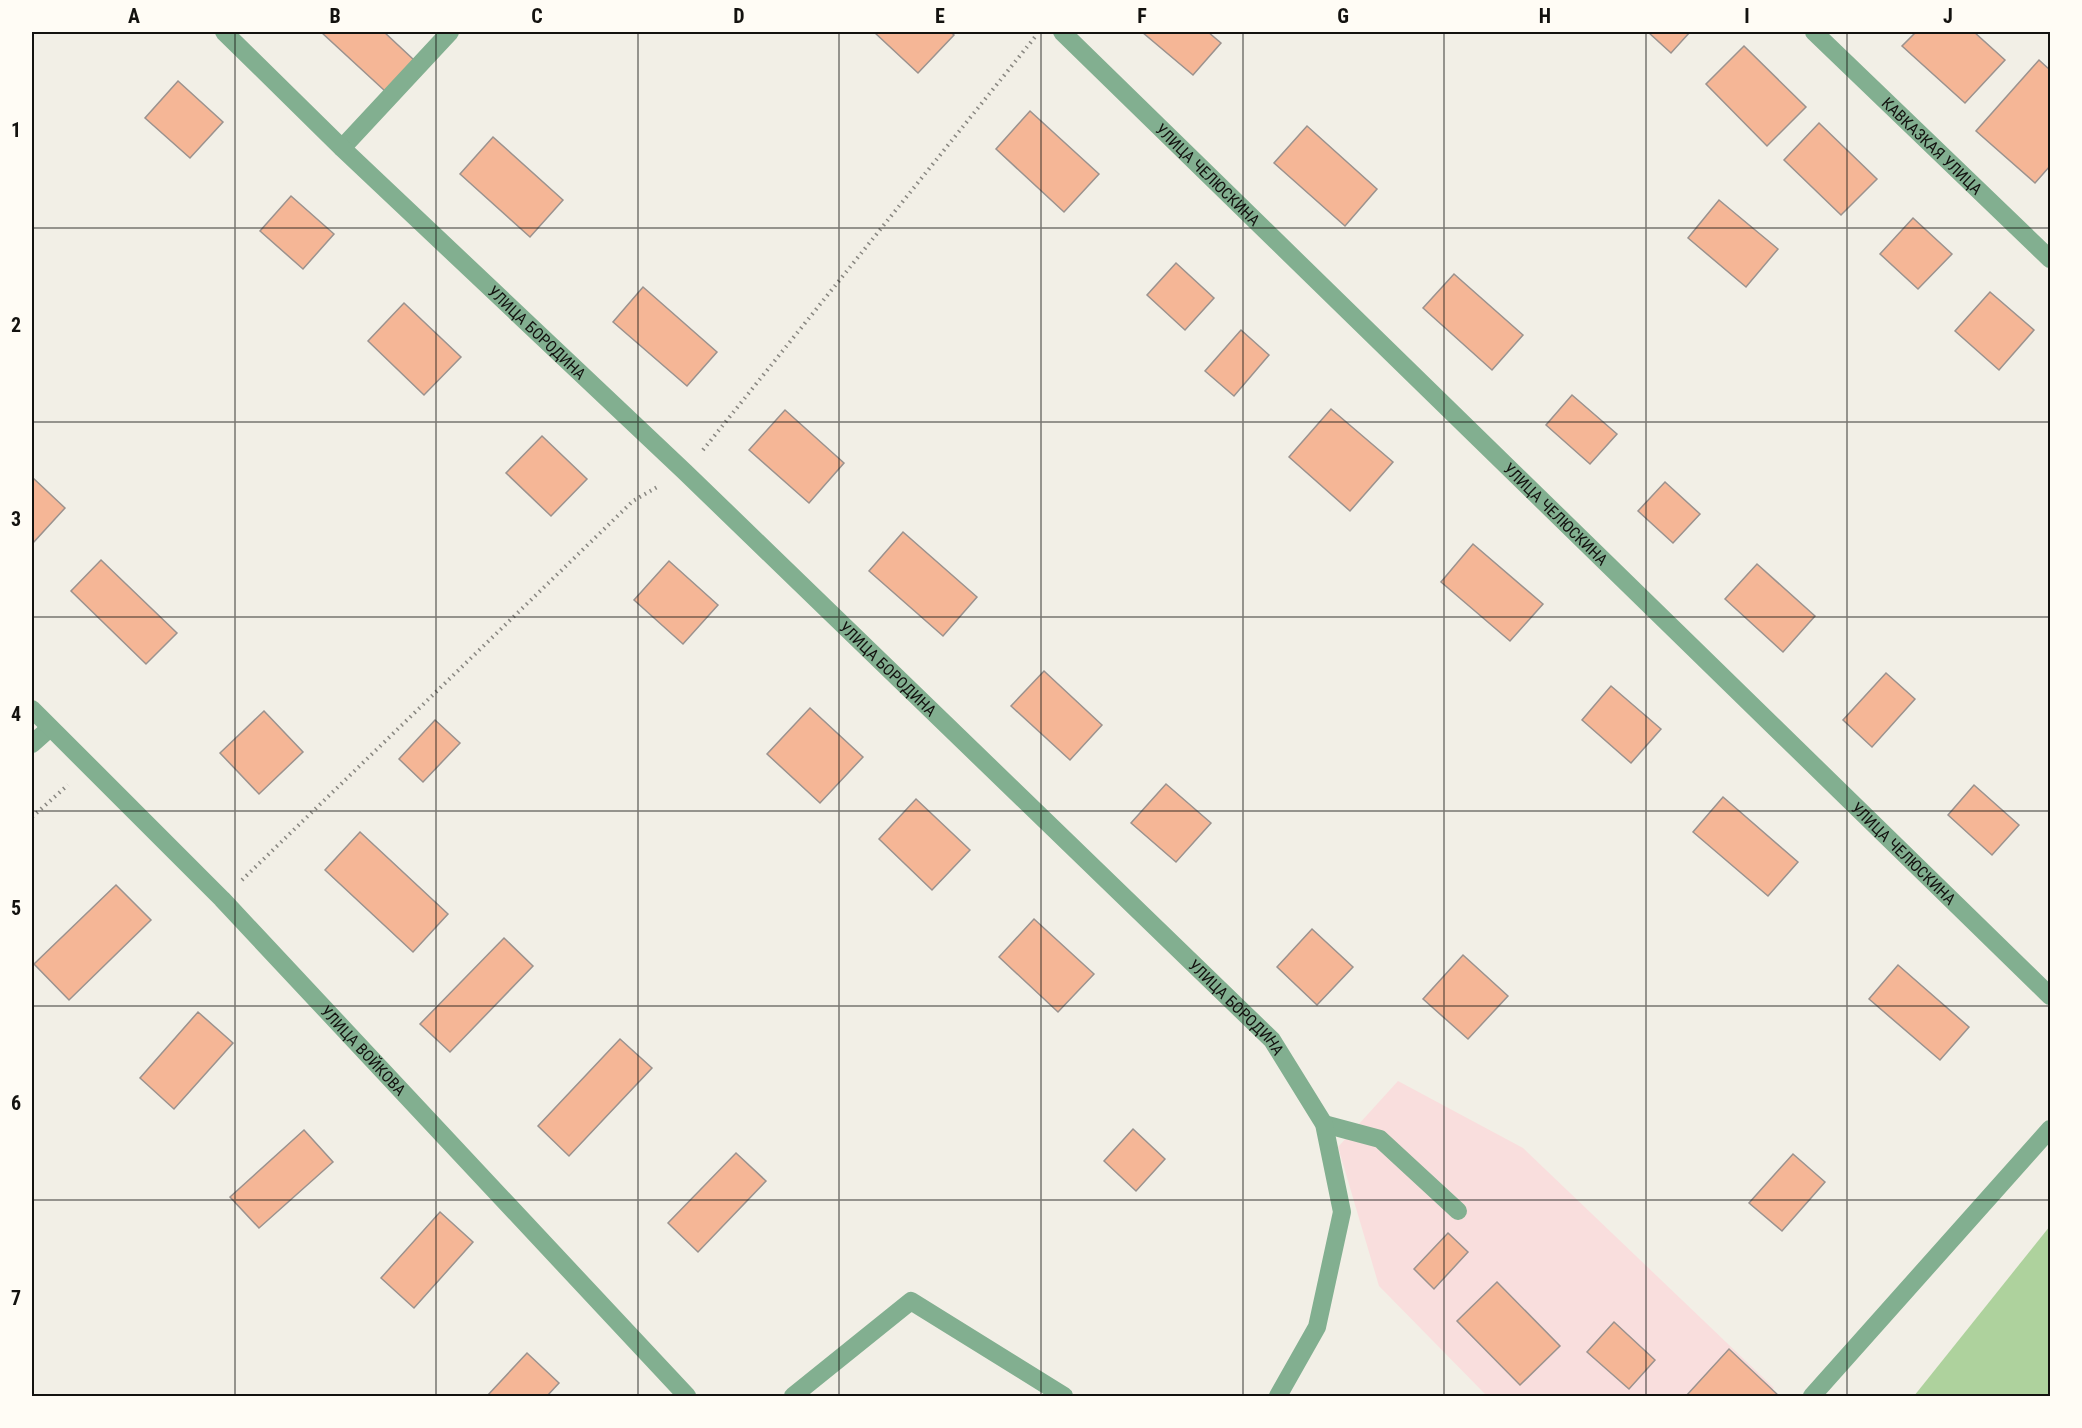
<svg xmlns="http://www.w3.org/2000/svg" width="2082" height="1428" font-family="'Roboto Condensed',sans-serif">
  <style>
    .industrial { fill: #f9dedd }
    .green { fill: #aed29d }
    .building { fill: #f5b696; stroke: #9b928e; stroke-width: 1.5 }
    .lines { fill: none; stroke-linecap: round; stroke-linejoin: round }
    .path { stroke: #898781; stroke-width: 4; stroke-dasharray: 1.5 4.5; stroke-linecap: butt }
    .lane { stroke: #82af90; stroke-width: 18 }
    .street { stroke: #82af90; stroke-width: 18 }
    .grid { fill: none; stroke: #13120f; stroke-width: 1.5; stroke-opacity: 0.55 }
    .labels { text-anchor: middle; stroke-width: 4.5; stroke-linejoin: round; paint-order: stroke }
    .street-label { font-size: 16px; fill: #13120f; stroke: #fffcf5 }
    .neatline { fill: none; stroke: #13120f; stroke-width: 2 }
    .grid-label { font-size: 20px; text-anchor: middle; font-weight: bold; fill: #13120f }
  </style>
  <rect width="100%" height="100%" fill="#f2efe6"/>
  <!-- industrial -->
  <polygon class="industrial" points="1398,1081 1523,1148 1774,1388 1766,1396 1487,1396 1379,1286 1338,1147"/>
  <!-- green -->
  <polygon class="green" points="2050,1226 2050,1396 1914,1396"/>
  <!-- building -->
  <g class="building">
    <polygon points="321,32 384,32 414,60 385,91"/>
    <polygon points="874,32 951,32 954,35 918,73"/>
    <polygon points="1142,32 1208,32 1221,43 1193,75"/>
    <polygon points="1648,32 1690,32 1671,53"/>
    <polygon points="1916,32 1974,32 2005,60 1965,103 1902,46"/>
    <polygon points="1744,46 1806,107 1767,146 1706,84"/>
    <polygon points="2039,60 2050,70 2050,166 2035,183 1976,131"/>
    <polygon points="178,81 223,122 190,158 145,118"/>
    <polygon points="1030,111 1099,174 1064,212 996,149"/>
    <polygon points="1819,123 1877,179 1841,215 1784,160"/>
    <polygon points="1307,126 1377,189 1345,226 1274,163"/>
    <polygon points="493,137 563,200 530,237 460,174"/>
    <polygon points="291,196 334,234 303,269 260,231"/>
    <polygon points="1719,200 1778,249 1746,287 1688,238"/>
    <polygon points="1913,218 1952,254 1918,289 1880,254"/>
    <polygon points="1176,263 1214,298 1185,330 1147,295"/>
    <polygon points="1454,274 1523,335 1492,370 1423,308"/>
    <polygon points="643,287 717,352 687,386 613,322"/>
    <polygon points="1990,292 2034,330 1999,370 1955,331"/>
    <polygon points="404,303 461,357 424,395 368,341"/>
    <polygon points="1241,330 1269,355 1234,396 1205,371"/>
    <polygon points="1572,395 1617,434 1590,464 1546,425"/>
    <polygon points="1331,409 1393,462 1350,511 1289,457"/>
    <polygon points="785,410 844,463 809,503 749,450"/>
    <polygon points="542,436 587,479 551,516 506,473"/>
    <polygon points="32,477 65,508 32,544"/>
    <polygon points="1665,482 1700,514 1673,543 1638,511"/>
    <polygon points="903,532 977,597 943,636 869,571"/>
    <polygon points="1473,544 1543,604 1510,641 1441,582"/>
    <polygon points="101,560 177,633 146,664 71,591"/>
    <polygon points="669,561 718,605 683,644 634,600"/>
    <polygon points="1757,564 1815,616 1783,652 1725,599"/>
    <polygon points="1044,671 1102,725 1070,760 1011,706"/>
    <polygon points="1886,673 1915,699 1872,747 1843,720"/>
    <polygon points="1611,686 1661,729 1631,763 1582,720"/>
    <polygon points="810,708 863,757 820,803 767,754"/>
    <polygon points="264,711 303,752 259,794 220,753"/>
    <polygon points="435,720 460,743 423,782 399,759"/>
    <polygon points="1166,784 1211,823 1176,862 1131,823"/>
    <polygon points="1974,785 2019,825 1992,855 1948,815"/>
    <polygon points="1723,797 1798,862 1768,896 1693,832"/>
    <polygon points="916,799 970,850 932,890 879,839"/>
    <polygon points="360,832 448,914 413,952 325,870"/>
    <polygon points="116,885 151,920 69,1000 34,964"/>
    <polygon points="1034,919 1094,974 1058,1012 999,957"/>
    <polygon points="1312,929 1353,967 1317,1005 1277,967"/>
    <polygon points="504,938 533,966 450,1052 420,1024"/>
    <polygon points="1463,955 1508,996 1468,1039 1423,999"/>
    <polygon points="1898,965 1969,1027 1940,1060 1869,999"/>
    <polygon points="198,1012 233,1043 174,1109 140,1078"/>
    <polygon points="620,1039 652,1068 569,1156 538,1126"/>
    <polygon points="1133,1129 1165,1159 1136,1191 1104,1161"/>
    <polygon points="304,1130 333,1162 259,1228 230,1197"/>
    <polygon points="736,1153 766,1181 698,1252 668,1223"/>
    <polygon points="1793,1154 1825,1182 1782,1231 1749,1203"/>
    <polygon points="440,1212 473,1242 414,1308 381,1278"/>
    <polygon points="1448,1233 1468,1252 1434,1289 1414,1269"/>
    <polygon points="1497,1282 1560,1346 1520,1385 1457,1321"/>
    <polygon points="1614,1322 1655,1360 1629,1389 1587,1352"/>
    <polygon points="1729,1349 1779,1396 1686,1396"/>
    <polygon points="527,1353 559,1383 547,1396 487,1396"/>
  </g>
  <g class="lines">
    <!-- path -->
    <g class="path">
      <polyline points="703,450 1035,37"/>
      <polyline points="32,817 68,785"/>
      <polyline points="242,880 633,501 659,486"/>
    </g>
    <!-- lane -->
    <g class="lane">
      <polyline points="342,148 450,32"/>
      <polyline points="32,744 50,728"/>
      <polyline points="1324,1124 1380,1139 1458,1211"/>
      <polyline points="793,1396 911,1301 1064,1396"/>
    </g>
    <!-- street -->
    <g class="street">
      <path id="s1" d="M224,32l118,116 343,324 587,568 52,84 18,88 -25,115 -39,69"/>
      <path id="s2" d="M1062,32l988,964"/>
      <path id="s3" d="M1814,32l236,227"/>
      <path id="s4" d="M32,709l190,190 465,497"/>
      <polyline points="1812,1396 2050,1129"/>
    </g>
  </g>
  <!-- grid -->
  <path class="grid" d="M235,32v1364M436,32v1364M638,32v1364M839,32v1364M1041,32v1364M1243,32v1364M1444,32v1364M1646,32v1364M1847,32v1364M32,228h2018M32,422h2018M32,617h2018M32,811h2018M32,1006h2018M32,1200h2018"/>
  <g class="labels">
    <!-- street labels -->
    <g class="street-label">
      <text dy="6" stroke="none"><textPath href="#s3" startOffset="164">КАВКАЗКАЯ УЛИЦА</textPath></text>
      <text dy="6" stroke="none"><textPath href="#s2" startOffset="204">УЛИЦА ЧЕЛЮСКИНА</textPath></text>
      <text dy="6" stroke="none"><textPath href="#s1" startOffset="434">УЛИЦА БОРОДИНА</textPath></text>
      <text dy="6" stroke="none"><textPath href="#s2" startOffset="690">УЛИЦА ЧЕЛЮСКИНА</textPath></text>
      <text dy="6" stroke="none"><textPath href="#s1" startOffset="920">УЛИЦА БОРОДИНА</textPath></text>
      <text dy="6" stroke="none"><textPath href="#s2" startOffset="1176">УЛИЦА ЧЕЛЮСКИНА</textPath></text>
      <text dy="6" stroke="none"><textPath href="#s1" startOffset="1406">УЛИЦА БОРОДИНА</textPath></text>
      <text dy="6" stroke="none"><textPath href="#s4" startOffset="476">УЛИЦА ВОЙКОВА</textPath></text>
    </g>
  </g>
  <!-- border -->
  <rect width="2082" height="1428" fill="none" stroke="#fffcf5" stroke-width="66"/>
  <rect x="33" y="33" width="2016" height="1362" class="neatline"/>
  <g class="grid-label">
    <text x="134" y="23">A</text>
    <text x="335" y="23">B</text>
    <text x="537" y="23">C</text>
    <text x="739" y="23">D</text>
    <text x="940" y="23">E</text>
    <text x="1142" y="23">F</text>
    <text x="1343" y="23">G</text>
    <text x="1545" y="23">H</text>
    <text x="1747" y="23">I</text>
    <text x="1948" y="23">J</text>
    <text x="16" y="137">1</text>
    <text x="16" y="332">2</text>
    <text x="16" y="526">3</text>
    <text x="16" y="721">4</text>
    <text x="16" y="915">5</text>
    <text x="16" y="1110">6</text>
    <text x="16" y="1305">7</text>
  </g>
</svg>
